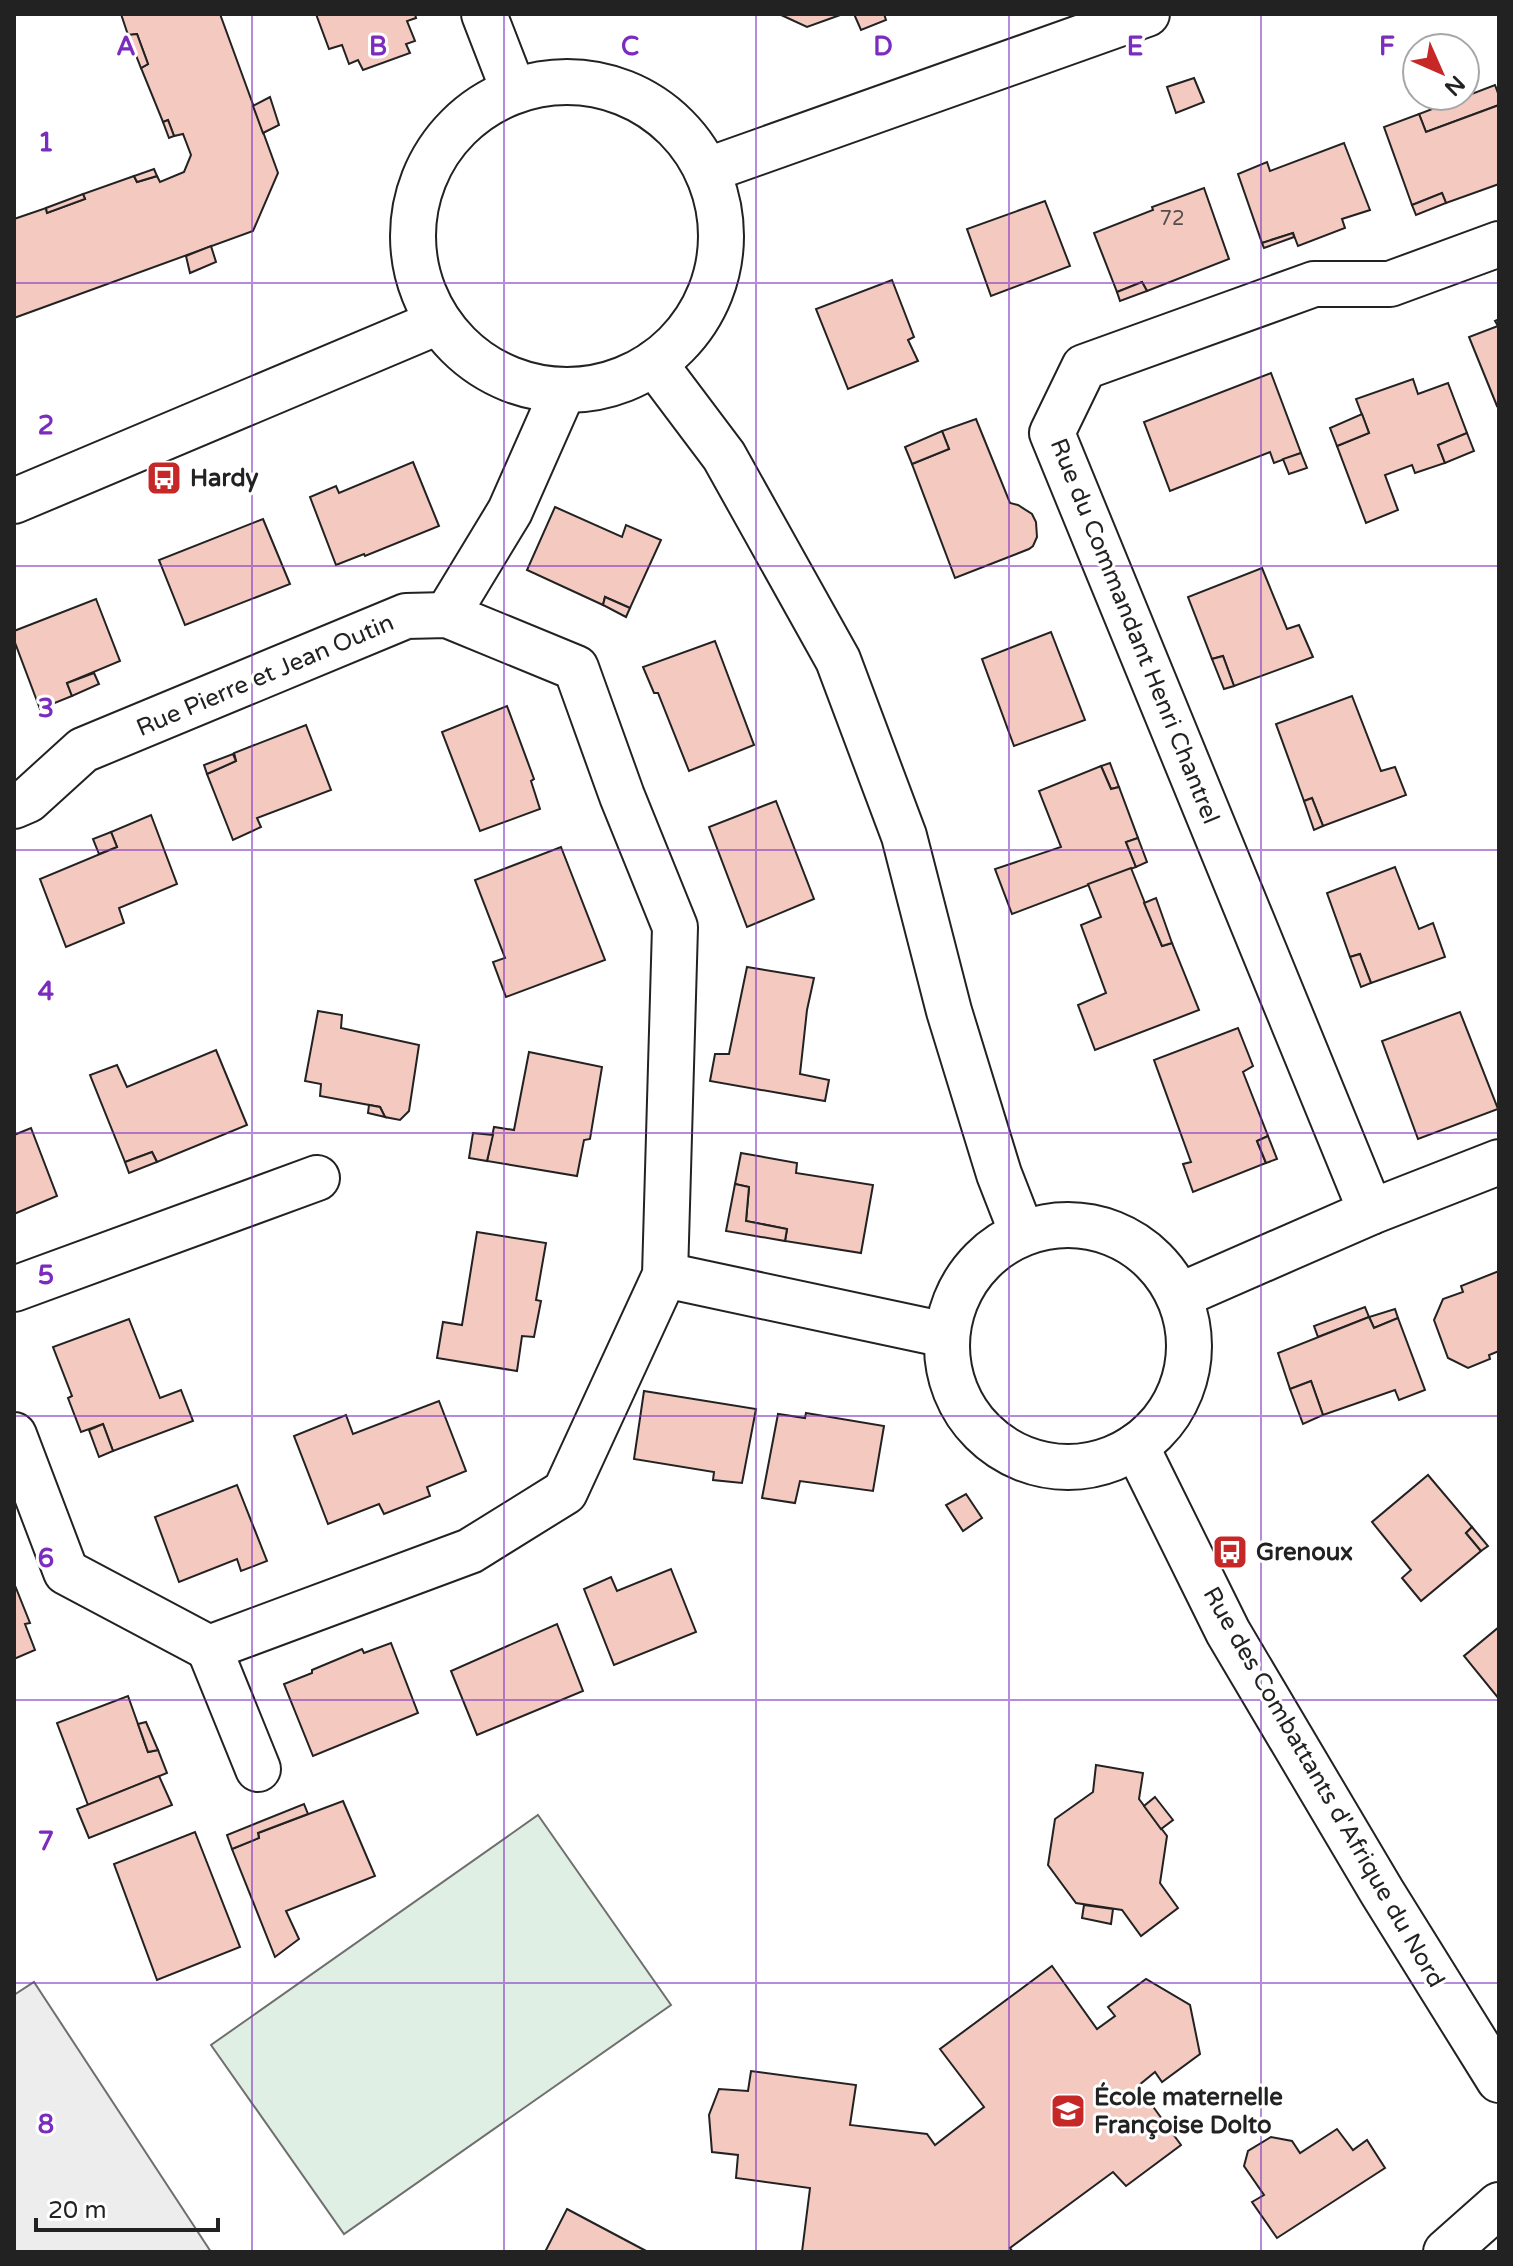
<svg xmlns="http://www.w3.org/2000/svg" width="1513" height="2266" font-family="'Varela Round',sans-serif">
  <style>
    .green { fill: #e0efe3; stroke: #6f6f6f; stroke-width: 2 }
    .parking { fill: #ededed; stroke: #6f6f6f; stroke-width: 2 }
    .building { fill: #f3c9c0; stroke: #222; stroke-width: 2 }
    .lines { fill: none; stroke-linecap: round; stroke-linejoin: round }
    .minor-casing { stroke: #222; stroke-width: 48 }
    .minor { stroke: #fff; stroke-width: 44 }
    .grid { fill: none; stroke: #7b2cbf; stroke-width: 2; stroke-opacity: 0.55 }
    .labels { text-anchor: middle; stroke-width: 6; stroke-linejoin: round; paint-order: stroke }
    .number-label { font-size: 20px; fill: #564c4a }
    .poi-label { font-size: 24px; font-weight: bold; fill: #222; stroke: #fff; text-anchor: start }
    .street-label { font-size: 24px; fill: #222; stroke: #fff }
    .grid-label { font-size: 26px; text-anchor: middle; font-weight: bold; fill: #7b2cbf; stroke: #fff; stroke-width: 6; stroke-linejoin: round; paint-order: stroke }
  </style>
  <rect width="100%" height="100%" fill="#fff"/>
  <!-- green -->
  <polygon class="green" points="538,1815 671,2005 344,2234 211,2045"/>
  <!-- parking -->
  <polygon class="parking" points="34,1982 211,2252 14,2252 14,1995"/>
  <!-- building -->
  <g class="building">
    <polygon points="121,14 220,14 278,173 253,231 14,318 14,219 46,208 47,213 85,199 83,194 134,176 137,182 157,176 160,182 184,172 191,155 183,134 174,136 168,120 163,122 141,68 148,64 137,34 128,35"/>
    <polygon points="316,14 415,14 416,18 407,21 415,41 406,44 410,53 363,70 358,60 349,64 342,45 329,49"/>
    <polygon points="779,14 843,14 807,27"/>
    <polygon points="854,14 884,14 886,20 861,30"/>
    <polygon points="137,34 148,64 141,68 128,35"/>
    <polygon points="1194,78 1204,102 1176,113 1167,87"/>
    <polygon points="1495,85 1499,96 1499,105 1426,132 1419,114"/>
    <polygon points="270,97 279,125 263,133 253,106"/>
    <polygon points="1499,105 1499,184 1446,203 1442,193 1412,205 1384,127 1419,114 1426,132"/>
    <polygon points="168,120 174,136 169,138 163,122"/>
    <polygon points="1344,143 1370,210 1342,219 1345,228 1298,246 1293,233 1262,243 1238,174 1267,162 1270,171"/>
    <polygon points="154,169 157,176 137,182 134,176"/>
    <polygon points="1204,188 1229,259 1147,291 1142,282 1117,292 1094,233 1153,210 1152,207"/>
    <polygon points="1442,193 1446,203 1416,215 1412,205"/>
    <polygon points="83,194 85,199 47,213 46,208"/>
    <polygon points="1045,201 1070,266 991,296 967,229"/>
    <polygon points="1293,233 1294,237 1264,248 1262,243"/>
    <polygon points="211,246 216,262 190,273 186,256"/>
    <polygon points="892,280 914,337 908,340 918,361 848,389 816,309"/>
    <polygon points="1142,282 1147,291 1120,301 1117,292"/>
    <polygon points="1499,319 1499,405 1497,406 1469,337 1498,326 1495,321"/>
    <polygon points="1271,373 1301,453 1274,463 1270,452 1170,491 1144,422"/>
    <polygon points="1413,379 1418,394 1448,383 1467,433 1438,445 1445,463 1415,473 1412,465 1385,475 1398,510 1366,523 1337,446 1369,433 1356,399"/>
    <polygon points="1362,414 1369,433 1337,446 1330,428"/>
    <polygon points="976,419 1010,503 1018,505 1032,514 1036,522 1037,537 1033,546 1029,549 955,578 912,464 949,449 942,431"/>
    <polygon points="942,431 949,449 912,464 905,447"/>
    <polygon points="1467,433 1474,451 1445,463 1438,445"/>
    <polygon points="1301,453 1307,468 1289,474 1283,459"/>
    <polygon points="413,462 439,526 365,556 364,554 336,565 310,497 336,486 339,493"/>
    <polygon points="555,507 622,537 626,525 661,540 630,608 605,597 603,605 527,570"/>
    <polygon points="263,519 290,584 185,625 159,560"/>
    <polygon points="1262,568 1287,629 1299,625 1313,657 1234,686 1223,656 1212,659 1188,597"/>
    <polygon points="605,597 630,608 626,617 603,605"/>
    <polygon points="96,599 120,661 67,683 72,696 40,709 14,640 14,631"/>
    <polygon points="1051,632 1085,720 1014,746 982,659"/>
    <polygon points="715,641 754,745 689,771 658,693 654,693 643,667"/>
    <polygon points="1223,656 1234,686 1224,689 1212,659"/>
    <polygon points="94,673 99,684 72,696 67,683"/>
    <polygon points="1352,696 1381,771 1395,767 1406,795 1323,826 1312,798 1304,801 1276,724"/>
    <polygon points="507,706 534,779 531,781 540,809 480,831 442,732"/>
    <polygon points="306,725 331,790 257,818 261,827 233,840 207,774 236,761 234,753"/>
    <polygon points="233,754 236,761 207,774 204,765"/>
    <polygon points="1110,763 1119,787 1111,789 1101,766"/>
    <polygon points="1101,766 1111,789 1119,787 1138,838 1126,842 1136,867 1012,914 995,869 1061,847 1039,791"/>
    <polygon points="1312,798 1323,826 1314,830 1304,801"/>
    <polygon points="776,801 814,899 747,927 709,827"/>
    <polygon points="151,815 177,884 119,908 124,923 66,947 40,879 117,847 111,832"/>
    <polygon points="111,832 117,847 99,854 93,839"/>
    <polygon points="1138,838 1147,862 1136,867 1126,842"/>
    <polygon points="561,847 605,960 506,997 493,962 505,958 475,880"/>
    <polygon points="1395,867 1419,929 1433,923 1445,957 1371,983 1360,954 1350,957 1327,893"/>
    <polygon points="1131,868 1162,946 1172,943 1199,1010 1095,1050 1078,1005 1106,993 1081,925 1101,917 1088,884"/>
    <polygon points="1156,898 1172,943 1162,946 1144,903"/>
    <polygon points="1360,954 1371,983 1361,987 1350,957"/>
    <polygon points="747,967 814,978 807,1010 800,1074 829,1080 825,1101 710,1081 715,1054 729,1054"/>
    <polygon points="318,1011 342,1015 341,1028 419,1045 409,1111 400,1120 385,1117 380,1107 320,1096 321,1084 305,1081"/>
    <polygon points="1460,1012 1498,1109 1418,1139 1382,1041"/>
    <polygon points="1238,1028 1253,1066 1243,1072 1268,1136 1257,1141 1266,1163 1193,1192 1183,1164 1191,1162 1154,1060"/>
    <polygon points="216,1050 247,1125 157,1162 152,1152 125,1162 90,1075 117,1065 127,1087"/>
    <polygon points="529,1052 602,1067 590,1139 584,1140 577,1176 487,1161 494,1127 514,1130"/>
    <polygon points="369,1105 380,1107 385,1117 368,1113"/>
    <polygon points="31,1128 57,1196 14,1214 14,1135"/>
    <polygon points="473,1133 493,1135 487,1161 469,1158"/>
    <polygon points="1268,1136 1277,1159 1266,1163 1257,1141"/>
    <polygon points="152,1152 157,1162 129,1173 125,1162"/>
    <polygon points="741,1153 797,1163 796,1173 873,1185 861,1253 785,1241 787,1229 746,1221 749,1187 735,1184"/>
    <polygon points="735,1184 749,1187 746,1221 787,1229 785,1241 726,1231"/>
    <polygon points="477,1232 546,1243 536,1300 541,1301 534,1337 522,1336 517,1371 437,1358 443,1322 462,1325"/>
    <polygon points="1499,1271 1499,1351 1489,1355 1490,1359 1468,1368 1448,1358 1434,1320 1443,1299 1463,1292 1461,1286"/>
    <polygon points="1365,1307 1369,1317 1318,1337 1314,1326"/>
    <polygon points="1395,1309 1398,1318 1374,1328 1369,1317"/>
    <polygon points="1369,1317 1374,1328 1398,1318 1425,1390 1399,1400 1395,1390 1323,1415 1311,1381 1290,1389 1278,1353"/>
    <polygon points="129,1319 160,1398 181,1390 193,1421 113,1451 103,1424 81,1432 68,1398 72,1396 53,1347"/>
    <polygon points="1311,1381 1323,1415 1303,1424 1290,1389"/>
    <polygon points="644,1391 756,1409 742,1483 713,1480 714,1472 634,1459"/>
    <polygon points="439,1401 466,1471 427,1487 430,1496 384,1514 379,1504 328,1524 294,1436 346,1415 353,1434"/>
    <polygon points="806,1413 884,1426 873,1491 800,1481 795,1503 762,1498 778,1414 805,1418"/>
    <polygon points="103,1424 113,1451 99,1457 89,1430"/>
    <polygon points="1428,1475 1472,1527 1466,1533 1481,1551 1421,1601 1402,1578 1411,1570 1372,1522"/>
    <polygon points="237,1485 267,1561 241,1571 237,1559 179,1582 155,1517"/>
    <polygon points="966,1494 982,1518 963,1531 946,1505"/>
    <polygon points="1472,1527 1488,1546 1481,1551 1466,1533"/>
    <polygon points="671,1569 696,1632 614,1665 584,1589 611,1577 617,1591"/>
    <polygon points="14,1583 30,1623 25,1624 35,1650 14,1659"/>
    <polygon points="557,1624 583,1691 477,1735 451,1671"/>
    <polygon points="1499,1627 1499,1699 1464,1656"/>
    <polygon points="391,1643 418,1713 313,1756 284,1684 312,1673 312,1670 362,1649 364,1653"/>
    <polygon points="128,1696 148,1752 158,1750 167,1773 88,1805 57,1723"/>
    <polygon points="146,1722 158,1750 148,1752 138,1724"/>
    <polygon points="1096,1765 1143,1773 1139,1799 1167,1836 1160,1883 1178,1908 1141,1936 1122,1910 1076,1903 1048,1865 1055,1819 1093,1792"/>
    <polygon points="159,1776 172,1805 89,1838 77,1809"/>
    <polygon points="1155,1797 1173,1820 1161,1829 1144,1806"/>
    <polygon points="343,1801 375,1876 286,1911 299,1939 275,1957 232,1849 259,1838 258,1833"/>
    <polygon points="304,1804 308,1814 258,1833 259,1838 232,1849 227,1835"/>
    <polygon points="195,1832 240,1947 157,1980 114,1864"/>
    <polygon points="1084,1905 1113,1909 1111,1924 1082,1918"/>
    <polygon points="1052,1966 1097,2029 1115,2016 1108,2007 1146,1979 1190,2005 1200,2054 1162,2082 1155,2072 1138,2086 1181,2145 1126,2186 1113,2172 1010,2248 1013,2252 802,2252 810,2188 736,2178 738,2155 712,2152 709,2115 719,2089 748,2091 751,2071 856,2085 850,2125 927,2134 935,2145 984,2107 940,2049"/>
    <polygon points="1337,2129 1353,2150 1367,2140 1385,2168 1277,2238 1252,2202 1264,2195 1244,2166 1248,2151 1271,2137 1292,2141 1300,2153"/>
    <polygon points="567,2209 648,2252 545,2252"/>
  </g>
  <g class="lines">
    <defs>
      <g id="minor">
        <polyline points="484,14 513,89"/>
        <circle cx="567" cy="236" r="154"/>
        <polyline points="708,170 1147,14"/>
        <polyline points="654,363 724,456 838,660 904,836 949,1011 999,1174 1022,1233"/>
        <polyline points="14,501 436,323"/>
        <polyline points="447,615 510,511 563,391"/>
        <polyline points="14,806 28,800 83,750 406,616 447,615 576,668 622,796 675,927 665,1275 565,1492 470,1551 209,1648 66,1572 14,1435"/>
        <polyline points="1371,1212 1052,433 1084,367 1314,284 1390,284 1499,244"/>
        <circle cx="1068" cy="1346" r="121"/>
        <polyline points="665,1275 946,1335"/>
        <polyline points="14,1289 317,1178"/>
        <polyline points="1179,1296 1371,1212 1499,1162"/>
        <polyline points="1136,1446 1228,1632 1382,1892 1499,2080"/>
        <polyline points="209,1648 258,1769"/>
        <polyline points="1446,2252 1499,2205"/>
      </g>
    </defs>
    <!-- minor casing -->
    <use href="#minor" class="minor-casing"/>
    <!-- minor -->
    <use href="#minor" class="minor"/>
  </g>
  <!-- grid -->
  <path class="grid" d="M252,14v2238M504,14v2238M756,14v2238M1009,14v2238M1261,14v2238M14,283h1485M14,566h1485M14,850h1485M14,1133h1485M14,1416h1485M14,1700h1485M14,1983h1485"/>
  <!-- icons -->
  <defs>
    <symbol id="bus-square" viewBox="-11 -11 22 22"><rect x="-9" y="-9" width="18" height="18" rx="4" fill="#c62828" stroke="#fff"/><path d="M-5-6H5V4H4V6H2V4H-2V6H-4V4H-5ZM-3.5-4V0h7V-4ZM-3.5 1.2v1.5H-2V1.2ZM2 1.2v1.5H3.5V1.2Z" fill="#fff"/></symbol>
    <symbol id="school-square" viewBox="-11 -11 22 22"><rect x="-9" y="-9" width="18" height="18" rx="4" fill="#c62828" stroke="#fff"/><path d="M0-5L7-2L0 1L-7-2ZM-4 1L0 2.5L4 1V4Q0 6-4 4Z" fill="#fff"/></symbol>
  </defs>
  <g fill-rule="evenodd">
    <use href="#bus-square" x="144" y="458" width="40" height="40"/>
    <use href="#bus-square" x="1210" y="1532" width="40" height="40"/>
    <use href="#school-square" x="1048" y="2091" width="40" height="40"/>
  </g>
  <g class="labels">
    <!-- number labels -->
    <g class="number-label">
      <text x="1172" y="225">72</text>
    </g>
    <!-- poi labels -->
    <g class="poi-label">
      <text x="190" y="486">Hardy</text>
      <text x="1256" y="1560">Grenoux</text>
      <text x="1094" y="2105">École maternelle<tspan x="1094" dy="28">Françoise Dolto</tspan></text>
    </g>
    <!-- street labels -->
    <g class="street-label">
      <text transform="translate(1135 631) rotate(68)" y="8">Rue du Commandant Henri Chantrel</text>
      <text transform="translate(265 675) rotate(-23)" y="8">Rue Pierre et Jean Outin</text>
      <text transform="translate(1324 1787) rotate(60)" y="8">Rue des Combattants d'Afrique du Nord</text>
    </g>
  </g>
  <g class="grid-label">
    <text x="126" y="55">A</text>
    <text x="378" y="55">B</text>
    <text x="630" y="55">C</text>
    <text x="883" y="55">D</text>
    <text x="1135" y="55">E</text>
    <text x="1387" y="55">F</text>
    <text x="46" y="151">1</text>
    <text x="46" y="434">2</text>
    <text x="46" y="717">3</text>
    <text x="46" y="1000">4</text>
    <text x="46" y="1284">5</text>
    <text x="46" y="1567">6</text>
    <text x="46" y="1850">7</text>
    <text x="46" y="2133">8</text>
  </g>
  <!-- border -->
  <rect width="1513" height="2266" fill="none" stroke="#222222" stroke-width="32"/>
  <!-- north arrow -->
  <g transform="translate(1441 72) rotate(135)"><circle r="38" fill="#ffffff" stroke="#a7a7a7" stroke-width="2"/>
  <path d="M0-6L14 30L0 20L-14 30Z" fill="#c62828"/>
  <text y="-12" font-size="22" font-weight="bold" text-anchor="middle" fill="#222222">N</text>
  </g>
  <!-- scale -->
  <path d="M36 2218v12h182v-12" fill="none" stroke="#222222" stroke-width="4"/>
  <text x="48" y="2218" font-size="24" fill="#222222" stroke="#ffffff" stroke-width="6" paint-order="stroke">20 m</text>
</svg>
